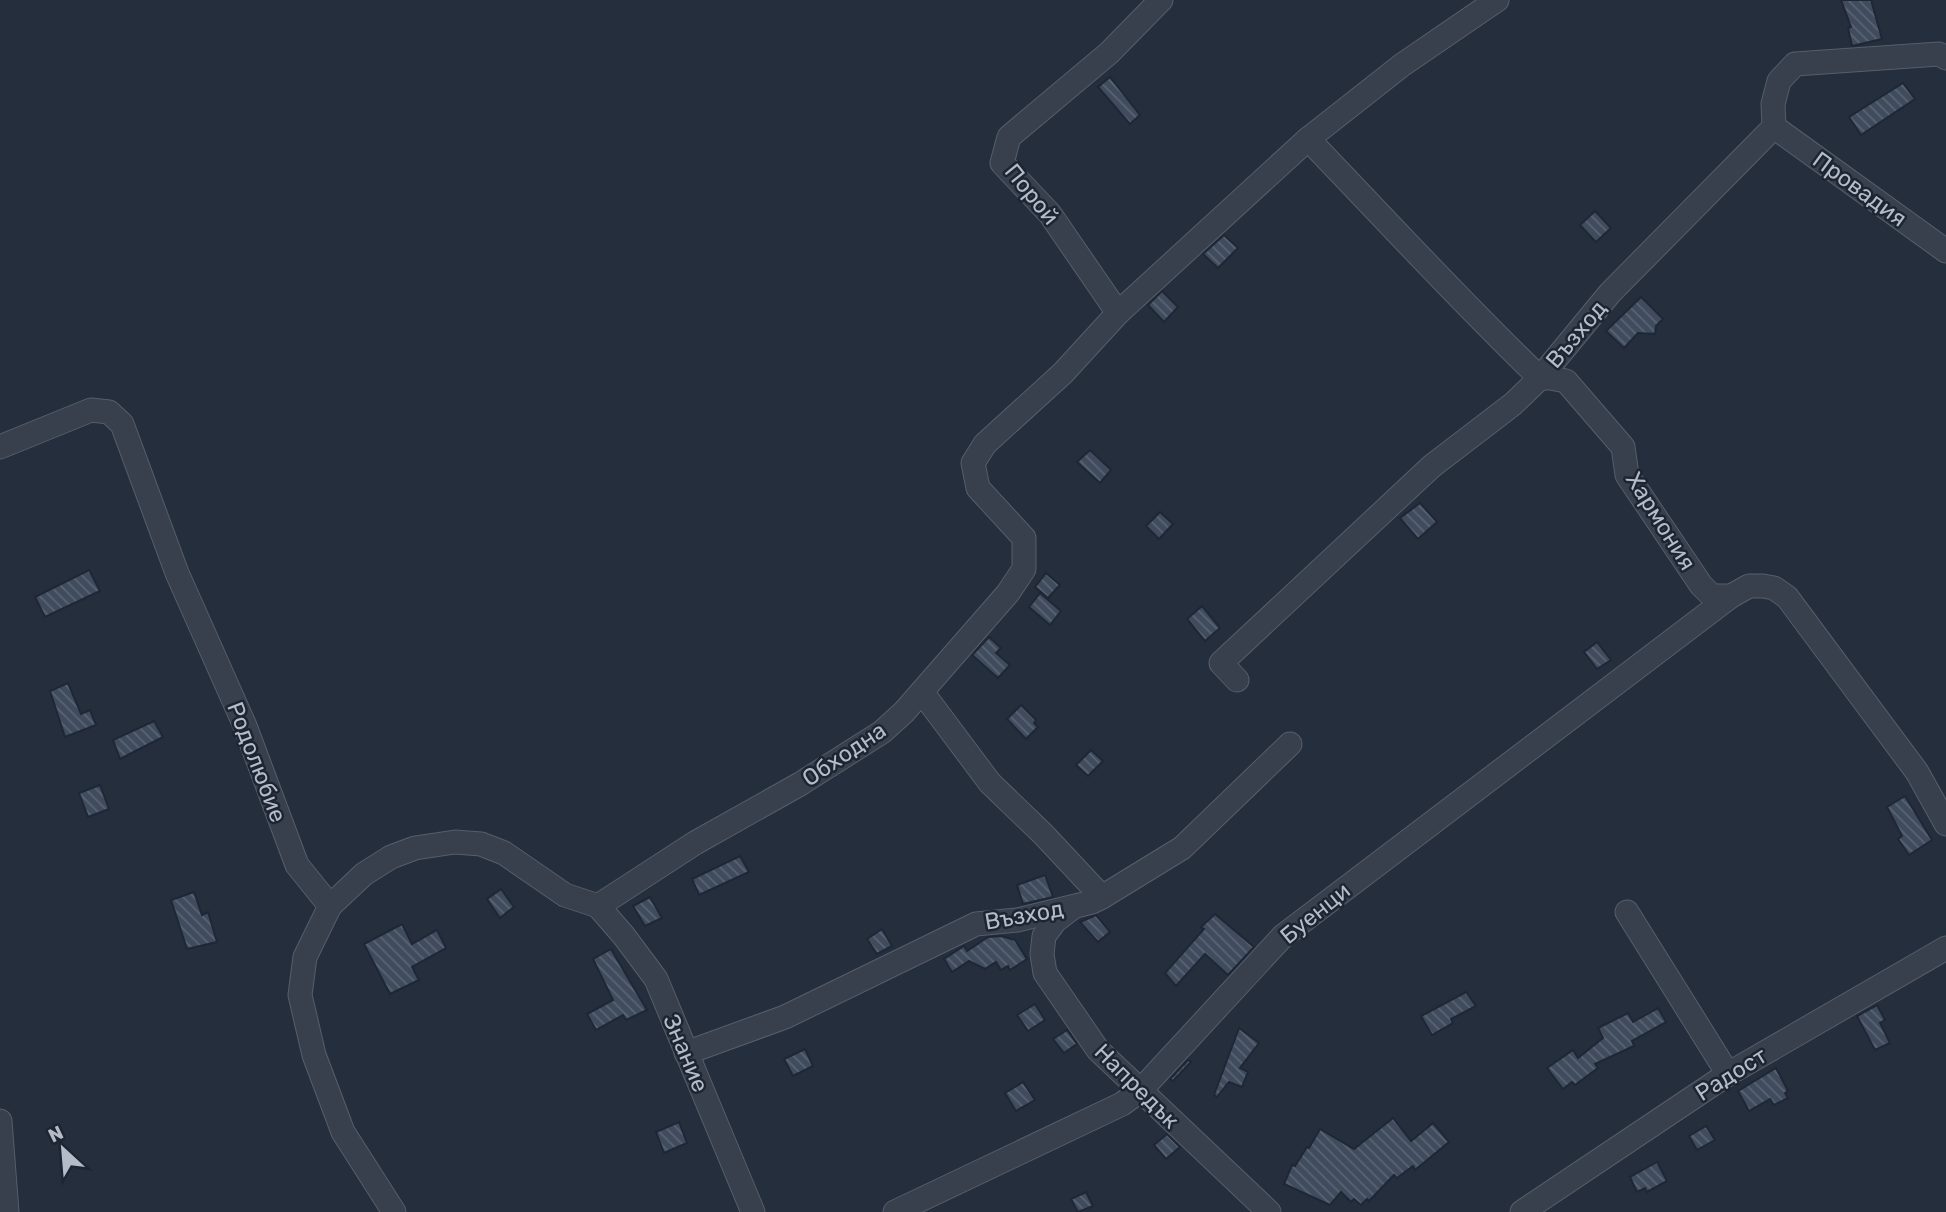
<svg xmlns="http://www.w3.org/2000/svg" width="1946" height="1212" font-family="Rubik,sans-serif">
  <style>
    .building { fill: url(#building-back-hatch); stroke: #1f2734; stroke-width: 2 }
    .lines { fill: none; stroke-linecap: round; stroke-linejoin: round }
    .minor-casing { stroke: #565e6b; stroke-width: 25 }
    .minor { stroke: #38404e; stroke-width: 23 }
    .labels { text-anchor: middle; stroke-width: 5; stroke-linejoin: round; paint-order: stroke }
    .street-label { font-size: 23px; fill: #b4bbc9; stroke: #1d2532 }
  </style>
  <defs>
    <pattern id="building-back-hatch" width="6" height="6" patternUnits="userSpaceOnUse" patternTransform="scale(1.75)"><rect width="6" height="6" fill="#404c5d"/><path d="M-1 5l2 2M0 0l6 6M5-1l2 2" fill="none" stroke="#596473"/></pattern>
  </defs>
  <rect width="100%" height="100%" fill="#242e3d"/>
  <!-- building -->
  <g class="building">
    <polygon points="1841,0 1871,0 1882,39 1852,46 1848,28 1851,27"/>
    <polygon points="1110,77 1140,115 1130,124 1098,87"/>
    <polygon points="1903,83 1915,99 1861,135 1849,117"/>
    <polygon points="1595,211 1611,228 1596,242 1580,225"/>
    <polygon points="1224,235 1238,248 1218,268 1203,254"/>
    <polygon points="1162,291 1178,307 1164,322 1148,305"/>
    <polygon points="1641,297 1663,319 1656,326 1655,334 1638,333 1624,348 1606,331"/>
    <polygon points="1090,450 1111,470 1100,483 1077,462"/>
    <polygon points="1420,503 1437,522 1418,539 1400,518"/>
    <polygon points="1160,512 1173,524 1159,539 1146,526"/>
    <polygon points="89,570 100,591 45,617 35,597"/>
    <polygon points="1046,573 1060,585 1048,598 1035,587"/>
    <polygon points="1040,593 1061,611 1050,625 1029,607"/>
    <polygon points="1202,606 1220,628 1205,641 1187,619"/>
    <polygon points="989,637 1001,648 996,653 1010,665 998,678 972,655"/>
    <polygon points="1597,642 1611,660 1597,669 1584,652"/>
    <polygon points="68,683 81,714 90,710 96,725 65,737 50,691"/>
    <polygon points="1021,705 1036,720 1034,723 1038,727 1026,739 1007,719"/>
    <polygon points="154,721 163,737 120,759 113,740"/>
    <polygon points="1091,750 1103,761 1088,776 1076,765"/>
    <polygon points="100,785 109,809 88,817 79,793"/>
    <polygon points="1905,796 1932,840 1909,855 1898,839 1902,836 1887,807"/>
    <polygon points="740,856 749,872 699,895 692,879"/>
    <polygon points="1045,875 1053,897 1023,904 1017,885"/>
    <polygon points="501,889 514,907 500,918 487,899"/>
    <polygon points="194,892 202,915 208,912 217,942 187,949 171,900"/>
    <polygon points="650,897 662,918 645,926 633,906"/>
    <polygon points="1215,914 1254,947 1228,975 1205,954 1176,986 1165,973 1204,929 1201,927"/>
    <polygon points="1096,915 1110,932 1098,942 1080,922"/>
    <polygon points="402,924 412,944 437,930 446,948 412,967 419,980 390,994 364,944"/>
    <polygon points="882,929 892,946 877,954 867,939"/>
    <polygon points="1001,936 1015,940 1027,959 1010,970 1008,966 1001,970 996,962 985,969 969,961 952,972 944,959 964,946 967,951 988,937"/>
    <polygon points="611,949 647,1010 626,1020 623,1015 596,1030 587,1014 613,1000 593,959"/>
    <polygon points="1466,992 1476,1006 1451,1019 1453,1023 1432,1035 1421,1016"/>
    <polygon points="1035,1004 1045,1020 1028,1031 1017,1015"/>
    <polygon points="1877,1005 1885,1020 1880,1023 1890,1043 1875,1050 1857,1016"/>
    <polygon points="1658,1008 1666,1022 1632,1041 1634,1046 1595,1064 1598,1068 1575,1085 1572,1082 1563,1089 1547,1068 1573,1050 1578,1058 1603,1038 1598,1028 1628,1013 1633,1022"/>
    <polygon points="1239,1028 1259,1043 1240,1068 1248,1072 1242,1087 1229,1082 1217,1097 1214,1095"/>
    <polygon points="1067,1030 1077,1044 1064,1053 1053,1039"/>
    <polygon points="805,1049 813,1066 793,1076 784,1059"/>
    <polygon points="1188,1060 1191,1062 1173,1081 1170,1079"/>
    <polygon points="1776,1068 1788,1091 1785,1093 1788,1098 1774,1105 1770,1099 1749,1111 1738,1091"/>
    <polygon points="1023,1082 1035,1100 1016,1111 1005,1093"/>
    <polygon points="1393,1118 1411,1141 1433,1123 1449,1142 1415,1170 1413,1166 1397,1178 1394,1175 1369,1201 1367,1199 1361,1205 1354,1199 1351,1202 1341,1192 1330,1205 1284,1184 1292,1165 1295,1166 1307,1147 1309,1148 1320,1129 1354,1149"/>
    <polygon points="679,1122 687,1143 664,1153 656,1132"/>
    <polygon points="1706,1126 1715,1140 1697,1150 1689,1136"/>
    <polygon points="1167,1134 1180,1147 1166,1159 1154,1145"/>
    <polygon points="1657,1162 1667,1181 1647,1192 1645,1188 1637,1192 1630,1177"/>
    <polygon points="1086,1192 1093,1206 1078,1212 1071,1199"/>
  </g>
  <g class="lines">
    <defs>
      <g id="minor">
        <polyline points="1774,127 1946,251"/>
        <path d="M1308,139c77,80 152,162 232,239h10l16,3 57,66 4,28 74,110 11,11h19l18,-10h14l11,2 13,9 130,175 29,52"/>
        <polyline points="1118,313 1050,214 1002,163 1009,137 1109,53 1161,0"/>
        <polyline points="0,447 91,410 109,412 122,424 177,573 245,726 297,865 330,906"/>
        <polyline points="1237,680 1221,663 1432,466 1513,404 1540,378 1610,293 1774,127 1773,104 1779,81 1795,64 1939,54 1946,58"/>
        <polyline points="922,692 990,783 1043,834 1102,897"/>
        <polyline points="598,906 624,936 656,979 753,1212"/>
        <polyline points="1072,908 1055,921 1044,936 1042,954 1045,973 1098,1050 1269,1212"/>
        <polyline points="1627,912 1728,1074"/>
        <polyline points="686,1053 785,1017 976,924 1017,920 1092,902 1102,897 1182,848 1290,744"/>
        <polyline points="0,1121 7,1212"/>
        <polyline points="394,1212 343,1132 314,1055 300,995 305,957 330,906 364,874 391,857 415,848 455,842 481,844 504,853 565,895 598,906 695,843 800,784 882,732 904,712 1008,593 1024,569 1024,538 978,488 973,463 985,444 1063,373 1118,313 1308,139 1402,65 1497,0"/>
        <polyline points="895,1212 1122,1104 1140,1091 1283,936 1731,596"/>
        <polyline points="1522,1212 1728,1074 1946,948"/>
      </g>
    </defs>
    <!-- minor casing -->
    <use href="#minor" class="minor-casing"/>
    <!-- minor -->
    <use href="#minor" class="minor"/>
  </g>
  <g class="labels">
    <!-- street labels -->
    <g class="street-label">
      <text transform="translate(1860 189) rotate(36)" y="8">Провадия</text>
      <text transform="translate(1032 194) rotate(51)" y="8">Порой</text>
      <text transform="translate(1576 334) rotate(-50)" y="8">Възход</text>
      <text transform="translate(1661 521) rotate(58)" y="8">Хармония</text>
      <text transform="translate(844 754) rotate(-34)" y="8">Обходна</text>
      <text transform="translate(257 762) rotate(69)" y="8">Родолюбие</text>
      <text transform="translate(1315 913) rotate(-39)" y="8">Буенци</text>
      <text transform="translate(1024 915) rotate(-10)" y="8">Възход</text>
      <text transform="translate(686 1053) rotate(67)" y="8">Знание</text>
      <text transform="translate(1731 1074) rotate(-32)" y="8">Радост</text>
      <text transform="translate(1137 1086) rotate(45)" y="8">Напредък</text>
    </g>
  </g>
  <!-- north arrow -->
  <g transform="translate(63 1149) rotate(334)" stroke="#1d2532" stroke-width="5" paint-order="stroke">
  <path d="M0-5L12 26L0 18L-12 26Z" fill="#b4bbc9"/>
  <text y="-10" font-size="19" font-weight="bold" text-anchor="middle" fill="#b4bbc9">N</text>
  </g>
</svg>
